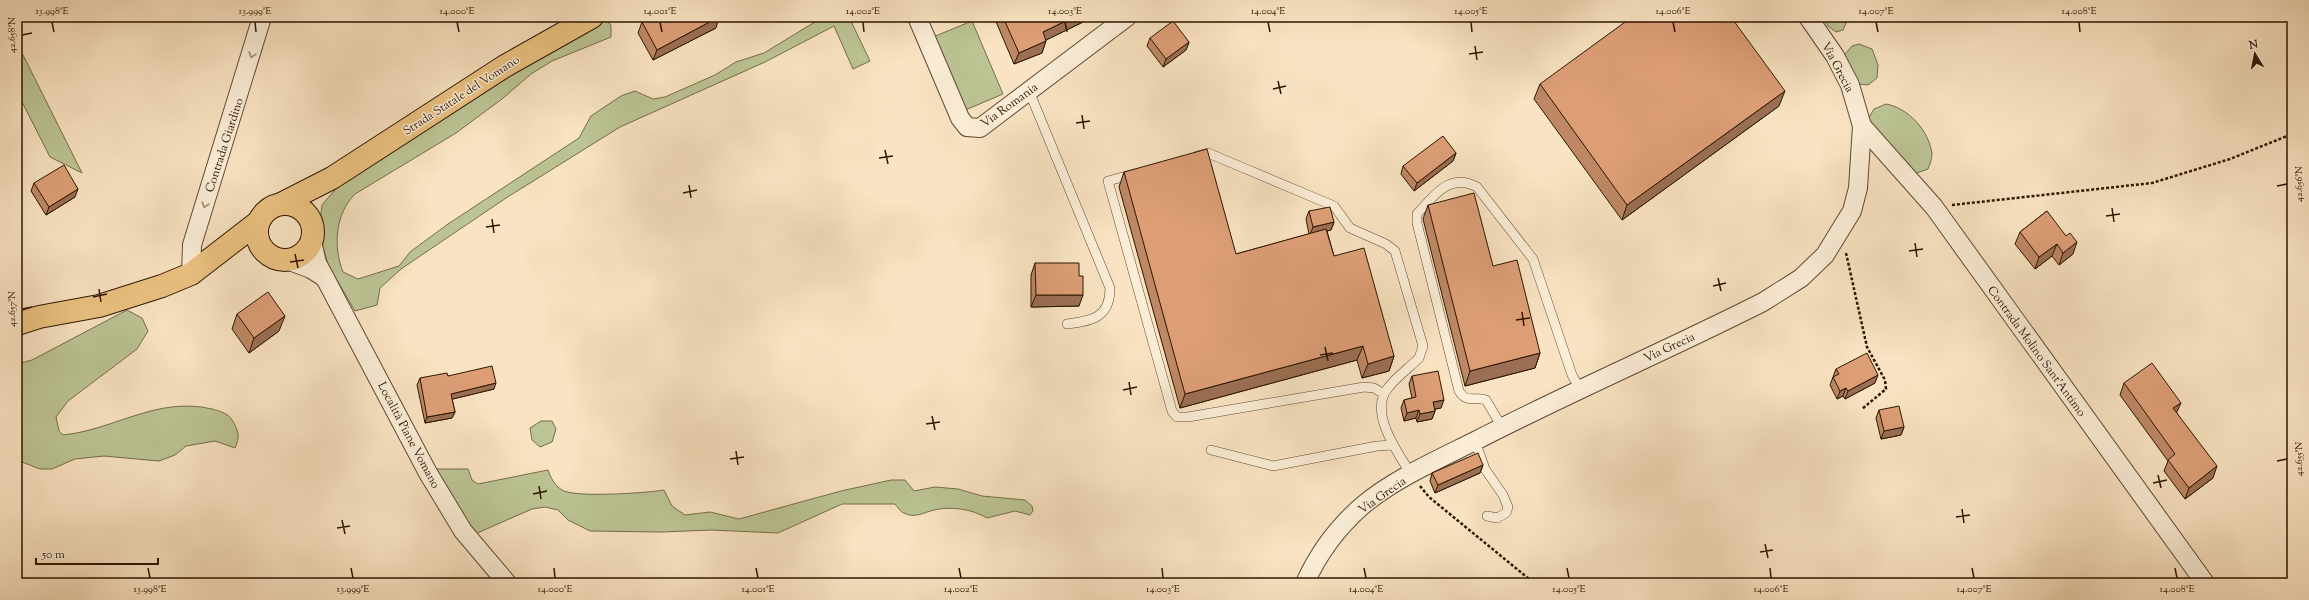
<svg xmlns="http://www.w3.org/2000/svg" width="2309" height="600" font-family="'Sorts Mill Goudy',serif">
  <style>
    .green { fill: #bcc494; stroke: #746d4a }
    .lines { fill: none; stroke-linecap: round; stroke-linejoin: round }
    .service-casing { stroke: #604931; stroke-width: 10 }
    .minor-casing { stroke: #604931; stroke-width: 20 }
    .primary-casing { stroke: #2d1601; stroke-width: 24 }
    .path { stroke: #2d1601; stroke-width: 2.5; stroke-dasharray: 3 2; stroke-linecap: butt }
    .service { stroke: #fbedd7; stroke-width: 9 }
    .minor { stroke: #fbedd7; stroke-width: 18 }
    .primary { stroke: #ecc281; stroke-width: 22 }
    .wall { fill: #be8865; stroke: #2d1601 }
    .shaded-wall { fill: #9b6f53; stroke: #2d1601 }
    .building { fill: #dd9e76; stroke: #2d1601 }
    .oneway { stroke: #9e8c77 }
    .ticks { fill: none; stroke: #2d1601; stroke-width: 1.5 }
    .labels { text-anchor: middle; stroke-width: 3; stroke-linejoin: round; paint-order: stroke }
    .street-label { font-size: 12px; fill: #2d1601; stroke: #fbedd7 }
    .neatline { fill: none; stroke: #2d1601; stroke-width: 1.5 }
    .ticks-label { font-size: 10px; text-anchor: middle; fill: #2d1601 }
  </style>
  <rect width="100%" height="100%" fill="#f9e3c2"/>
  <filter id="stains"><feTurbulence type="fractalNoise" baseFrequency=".005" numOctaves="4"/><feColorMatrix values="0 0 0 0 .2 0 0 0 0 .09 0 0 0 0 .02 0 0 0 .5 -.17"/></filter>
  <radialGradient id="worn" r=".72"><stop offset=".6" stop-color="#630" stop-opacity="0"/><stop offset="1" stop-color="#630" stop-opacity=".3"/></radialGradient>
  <!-- green -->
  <g class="green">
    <path d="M823,17h26l21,44 -17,8 -19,-43 -69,36 -145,65 -114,71 -105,71 -21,19 -3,17 -22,6 -27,-46 -9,-34 3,-26 17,-20 167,-111 94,-52 6,-2 5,5v12l-59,24 -21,13 -29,25 -46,34 -101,61c-20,20 -22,53 -12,78l15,7 41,-13 11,-14 38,-28 131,-86 12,-22 30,-20 14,-5 18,8 12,-2 50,-22 21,-13 28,-9z"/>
    <polygon points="1823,17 1847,17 1847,21 1843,30 1836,32 1828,26"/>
    <polygon points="972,21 1003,94 963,111 933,37"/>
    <polygon points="17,43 82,173 50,157 17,92"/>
    <polygon points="1859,44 1872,49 1878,65 1877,78 1868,85 1859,84 1846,65 1845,54 1852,46"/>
    <path d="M1886,104c22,4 43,26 46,50 0,4 -2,10 -4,15l-14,5 -46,-55 6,-10z"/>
    <path d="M127,310l15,8 6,13 -11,18 -69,52 -12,16 3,14 4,4c51,-5 94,-39 149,-26 7,2 16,4 20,11 7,11 8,17 3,28l-20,-7 -29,5 -11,9 -16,6 -55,-5 -29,3 -23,10h-12l-23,-9v-96l15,-4z"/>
    <polygon points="541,421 552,421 556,429 552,442 540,447 532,440 530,428"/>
    <path d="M436,469h32l4,11 6,4 70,-14c3,8 6,15 14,20 12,8 85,3 102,0l8,16 13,9 25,-3 29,7 102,-28 50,-11h14l9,11 21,-4 23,2 24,7 43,4 7,6 1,5 -3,4 -15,-4 -28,7c-15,-9 -36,-12 -53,-8 -9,2 -20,9 -30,3 -4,-1 -6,-6 -9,-9h-53l-64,29 -67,-3 -49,2 -72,-1 -22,-11 -10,-10 -13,-3 -13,2 -57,25z"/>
  </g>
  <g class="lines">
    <defs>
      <g id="service">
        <path d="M1029,91l81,197c0,29 -17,33 -43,36"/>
        <path d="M1197,156l11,-3 126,53 16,22 36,16 9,7 28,95 -4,12c-10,10 -23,19 -31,30 -20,24 10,65 23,86"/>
        <polyline points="1134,174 1108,181 1172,411 1177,417 1188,417 1364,387 1374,388 1384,394"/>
        <path d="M1502,427l-16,-27c-12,-4 -19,4 -27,-9l-42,-168v-9c17,-18 32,-42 60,-27l56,72 39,116 8,14"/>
        <polyline points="1475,441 1485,469 1503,495 1508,507 1506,513 1497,518 1487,516"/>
        <polyline points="1211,450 1273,466 1377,446 1393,445"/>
      </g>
      <g id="minor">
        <polyline points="917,17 960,118 967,127 980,128 1127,17"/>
        <polyline points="1862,126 1934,207 2205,583"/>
        <polyline points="312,241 317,263 428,473 463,531 507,583"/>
        <polyline points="287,260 311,269 325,278"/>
        <polyline points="191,274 192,245 262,17"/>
        <path d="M1305,583c13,-29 33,-56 57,-77 30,-26 77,-47 113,-65 95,-49 193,-91 288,-139l38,-24 24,-23 27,-44 6,-23 4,-62 -12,-41 -15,-29 -27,-39"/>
      </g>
      <g id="primary">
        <circle cx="285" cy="232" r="28"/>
        <polyline points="281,204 332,178 505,66 592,17"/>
        <polyline points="17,324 39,317 99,306 162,286 191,274 257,223"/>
      </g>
    </defs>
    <!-- service casing -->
    <use href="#service" class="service-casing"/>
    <!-- minor casing -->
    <use href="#minor" class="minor-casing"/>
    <!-- primary casing -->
    <use href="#primary" class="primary-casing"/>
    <!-- path -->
    <g class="path">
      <polyline points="1952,205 2152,183 2230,159 2292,134"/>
      <polyline points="1846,253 1867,347 1885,380 1886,389 1862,409"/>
      <polyline points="1420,486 1429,497 1534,583"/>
    </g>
    <!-- service -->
    <use href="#service" class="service"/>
    <!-- minor -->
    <use href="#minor" class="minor"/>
    <!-- primary -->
    <use href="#primary" class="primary"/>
  </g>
  <!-- wall -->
  <g class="wall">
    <polygon points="994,17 1085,17 1083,22 1046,40 1042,53 1014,64"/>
    <polygon points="642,22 716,28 653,60 638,33"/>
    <polygon points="1150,38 1189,42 1186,50 1163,67 1147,46"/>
    <polygon points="1540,84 1779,106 1622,220 1534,99"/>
    <polygon points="1456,153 1453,161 1414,191 1401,174 1403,166"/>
    <polygon points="1124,172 1236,254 1309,234 1306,219 1309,211 1334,222 1331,230 1327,231 1334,256 1394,356 1389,371 1362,378 1357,360 1180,408 1119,187"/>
    <polygon points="34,183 75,197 46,215 31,191"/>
    <polygon points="1428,205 1493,266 1540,353 1535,368 1465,386 1423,219"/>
    <polygon points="2047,211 2073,254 2059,265 2052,256 2035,269 2015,244 2020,232"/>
    <polygon points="1035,263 1079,276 1079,306 1031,307 1031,275"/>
    <polygon points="237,314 279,331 249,353 232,329"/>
    <polygon points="1836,369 1875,383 1845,399 1843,396 1837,399 1830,385"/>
    <polygon points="448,376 494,389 452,399 455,412 452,418 425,423 417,385 420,378"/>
    <polygon points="1412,376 1441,408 1435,409 1435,411 1432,419 1417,422 1416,418 1404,421 1401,408 1404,400 1412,398 1409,384"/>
    <polygon points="2124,383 2177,413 2213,478 2185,499 2164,471 2168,461 2120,395"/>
    <polygon points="1879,410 1904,427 1901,435 1881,439 1876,418"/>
    <polygon points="1483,465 1480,473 1435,493 1430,481 1432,473"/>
  </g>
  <!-- shaded-wall -->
  <g class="shaded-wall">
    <polygon points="719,17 716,28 653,60 657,50"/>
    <polygon points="1074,17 1085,17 1083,22 1038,44 1043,32"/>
    <polygon points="1046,41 1042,53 1014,64 1019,53"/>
    <polygon points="1189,42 1186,50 1163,67 1166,59"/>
    <polygon points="1785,91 1779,106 1622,220 1627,205"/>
    <polygon points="1456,153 1453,161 1414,191 1417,183"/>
    <polygon points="78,189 75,197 46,215 49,207"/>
    <polygon points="1334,222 1331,230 1310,235 1313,227"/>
    <polygon points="2077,242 2073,254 2059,265 2063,253"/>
    <polygon points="2057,244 2052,256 2035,269 2039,257"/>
    <polygon points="1036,295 1083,295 1079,306 1031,307"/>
    <polygon points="285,316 279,331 249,353 254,338"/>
    <polygon points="1363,346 1357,360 1180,408 1185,394"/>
    <polygon points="1540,353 1535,368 1465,386 1470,371"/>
    <polygon points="1394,356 1389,371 1362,378 1368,364"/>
    <polygon points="1878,375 1875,383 1845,399 1848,391"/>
    <polygon points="496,383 494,389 449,400 451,394"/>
    <polygon points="1846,388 1843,396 1837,399 1840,391"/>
    <polygon points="1444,400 1441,408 1430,410 1433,402"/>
    <polygon points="2181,403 2176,414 2173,408"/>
    <polygon points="1419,410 1416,418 1404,421 1407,413"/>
    <polygon points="1435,411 1432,419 1417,422 1420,414"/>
    <polygon points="455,412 452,418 425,423 427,417"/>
    <polygon points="1904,427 1901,435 1881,439 1884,431"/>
    <polygon points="1483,465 1480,473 1435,493 1438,485"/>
    <polygon points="2217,466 2213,478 2185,499 2189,488"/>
  </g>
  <!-- building -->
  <g class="building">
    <polygon points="652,17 719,17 657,50 642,22"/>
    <polygon points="1003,17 1074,17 1043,32 1046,41 1019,53"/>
    <polygon points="1632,17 1731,17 1785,91 1627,205 1540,84"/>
    <polygon points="1173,21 1189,42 1166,59 1150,38"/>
    <polygon points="1443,136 1456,153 1417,183 1403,166"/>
    <polygon points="1207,149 1236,254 1326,229 1334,256 1364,248 1394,356 1368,364 1363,346 1185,394 1124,172"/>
    <polygon points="64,165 78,189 49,207 34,183"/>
    <polygon points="1474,193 1493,266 1517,260 1540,353 1470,371 1428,205"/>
    <polygon points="1330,207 1334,222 1313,227 1309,211"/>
    <polygon points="2047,211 2066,236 2070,233 2077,242 2063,253 2057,244 2039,257 2020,232"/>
    <polygon points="1035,263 1079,263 1079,276 1083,276 1083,295 1036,295"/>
    <polygon points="268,292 285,316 254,338 237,314"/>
    <polygon points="1867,353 1878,375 1848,391 1846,388 1840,391 1833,377 1839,374 1836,369"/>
    <polygon points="2152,363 2181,403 2173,408 2217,466 2189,488 2168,460 2175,454 2124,383"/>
    <polygon points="492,366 496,383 451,394 455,412 427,417 420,378 447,373 448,376"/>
    <polygon points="1438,371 1444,400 1433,402 1435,411 1420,414 1419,410 1407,413 1404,400 1416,397 1412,376"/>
    <polygon points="1899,406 1904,427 1884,431 1879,410"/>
    <polygon points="1478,453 1483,465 1438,485 1432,473"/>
  </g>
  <!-- one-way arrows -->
  <defs><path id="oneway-chevron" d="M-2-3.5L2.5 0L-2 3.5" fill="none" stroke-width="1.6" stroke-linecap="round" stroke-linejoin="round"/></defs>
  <g class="oneway">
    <use href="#oneway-chevron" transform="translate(252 55) rotate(106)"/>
    <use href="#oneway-chevron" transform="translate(205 205) rotate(108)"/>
  </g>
  <!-- ticks -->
  <path class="ticks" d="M52,22l2,10M255,22l1,10M457,22l2,10M660,22l2,10M863,22l1,10M1065,22l2,10M1268,22l2,10M1471,22l1,10M1673,22l2,10M1876,22l2,10M2079,22l1,10M22,35l10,-2M1475,46l2,14M1469,54l14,-2M1278,81l3,13M1273,89l13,-3M1082,115l2,14M1076,123l14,-2M885,150l3,14M879,158l14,-2M689,185l2,13M2277,186l10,-2M683,193l14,-3M2112,208l2,14M2106,216l14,-2M492,219l2,14M486,227l14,-2M1915,243l2,14M1909,251l14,-2M295,254l3,14M290,262l14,-2M1718,278l3,13M1713,286l13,-3M99,289l2,13M93,297l14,-3M22,309l10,-2M1522,312l2,14M1516,320l14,-2M1325,347l3,14M1320,355l13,-2M1129,382l2,13M1123,390l14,-3M932,416l3,14M926,424l14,-2M736,451l2,14M730,459l14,-2M2277,461l10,-2M2158,475l3,13M2153,483l14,-3M539,486l2,13M533,494l14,-3M1962,509l2,14M1956,517l14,-2M342,520l3,14M337,528l13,-2M1765,544l3,14M1760,552l13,-2M148,568l2,10M351,568l2,10M554,568l1,10M756,568l2,10M959,568l2,10M1162,568l1,10M1364,568l2,10M1567,568l2,10M1770,568l1,10M1972,568l2,10M2175,568l2,10"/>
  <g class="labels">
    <!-- street labels -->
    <g class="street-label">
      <text transform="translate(1838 67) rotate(62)" y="4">Via Grecia</text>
      <text transform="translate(461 95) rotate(-33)" y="4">Strada Statale del Vomano</text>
      <text transform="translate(1009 105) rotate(-36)" y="4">Via Romania</text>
      <text transform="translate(224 145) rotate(-72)" y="4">Contrada Giardino</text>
      <text transform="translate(1669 347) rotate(-25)" y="4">Via Grecia</text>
      <text transform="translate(2037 351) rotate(54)" y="4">Contrada Molino Sant'Antimo</text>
      <text transform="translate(409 435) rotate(62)" y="4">Località Piane Vomano</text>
      <text transform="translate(1382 495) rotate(-35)" y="4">Via Grecia</text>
    </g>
  </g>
  <!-- margin -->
  <rect width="2309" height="600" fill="none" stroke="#f9e3c2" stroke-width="44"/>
  <!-- north arrow -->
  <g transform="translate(2255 54) rotate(350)" stroke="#fbedd7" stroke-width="3" paint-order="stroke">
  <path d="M0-3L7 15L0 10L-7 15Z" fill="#2d1601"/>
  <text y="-6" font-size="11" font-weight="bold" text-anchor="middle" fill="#2d1601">N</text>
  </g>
  <!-- scale -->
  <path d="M36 558v6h122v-6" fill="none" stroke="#2d1601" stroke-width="2"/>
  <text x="42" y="558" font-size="12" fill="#2d1601" stroke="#fbedd7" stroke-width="3" paint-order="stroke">50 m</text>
  <rect x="22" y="22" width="2265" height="556" class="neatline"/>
  <g class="ticks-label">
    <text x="52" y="14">13.998°E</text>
    <text x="255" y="14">13.999°E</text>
    <text x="457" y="14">14.000°E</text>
    <text x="660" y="14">14.001°E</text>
    <text x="863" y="14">14.002°E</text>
    <text x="1065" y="14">14.003°E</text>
    <text x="1268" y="14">14.004°E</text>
    <text x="1471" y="14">14.005°E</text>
    <text x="1673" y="14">14.006°E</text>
    <text x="1876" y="14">14.007°E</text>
    <text x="2079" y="14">14.008°E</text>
    <text transform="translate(11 35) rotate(-90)" y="4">42.658°N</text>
    <text transform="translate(2298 184) rotate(-90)" y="4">42.656°N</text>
    <text transform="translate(11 309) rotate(-90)" y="4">42.657°N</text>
    <text transform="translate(2298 459) rotate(-90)" y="4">42.655°N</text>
    <text x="150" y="592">13.998°E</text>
    <text x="353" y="592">13.999°E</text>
    <text x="555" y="592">14.000°E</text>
    <text x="758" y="592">14.001°E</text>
    <text x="961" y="592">14.002°E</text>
    <text x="1163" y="592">14.003°E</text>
    <text x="1366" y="592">14.004°E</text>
    <text x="1569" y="592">14.005°E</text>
    <text x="1771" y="592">14.006°E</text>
    <text x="1974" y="592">14.007°E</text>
    <text x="2177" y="592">14.008°E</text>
  </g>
  <rect width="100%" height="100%" filter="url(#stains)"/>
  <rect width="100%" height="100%" fill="url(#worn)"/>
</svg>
